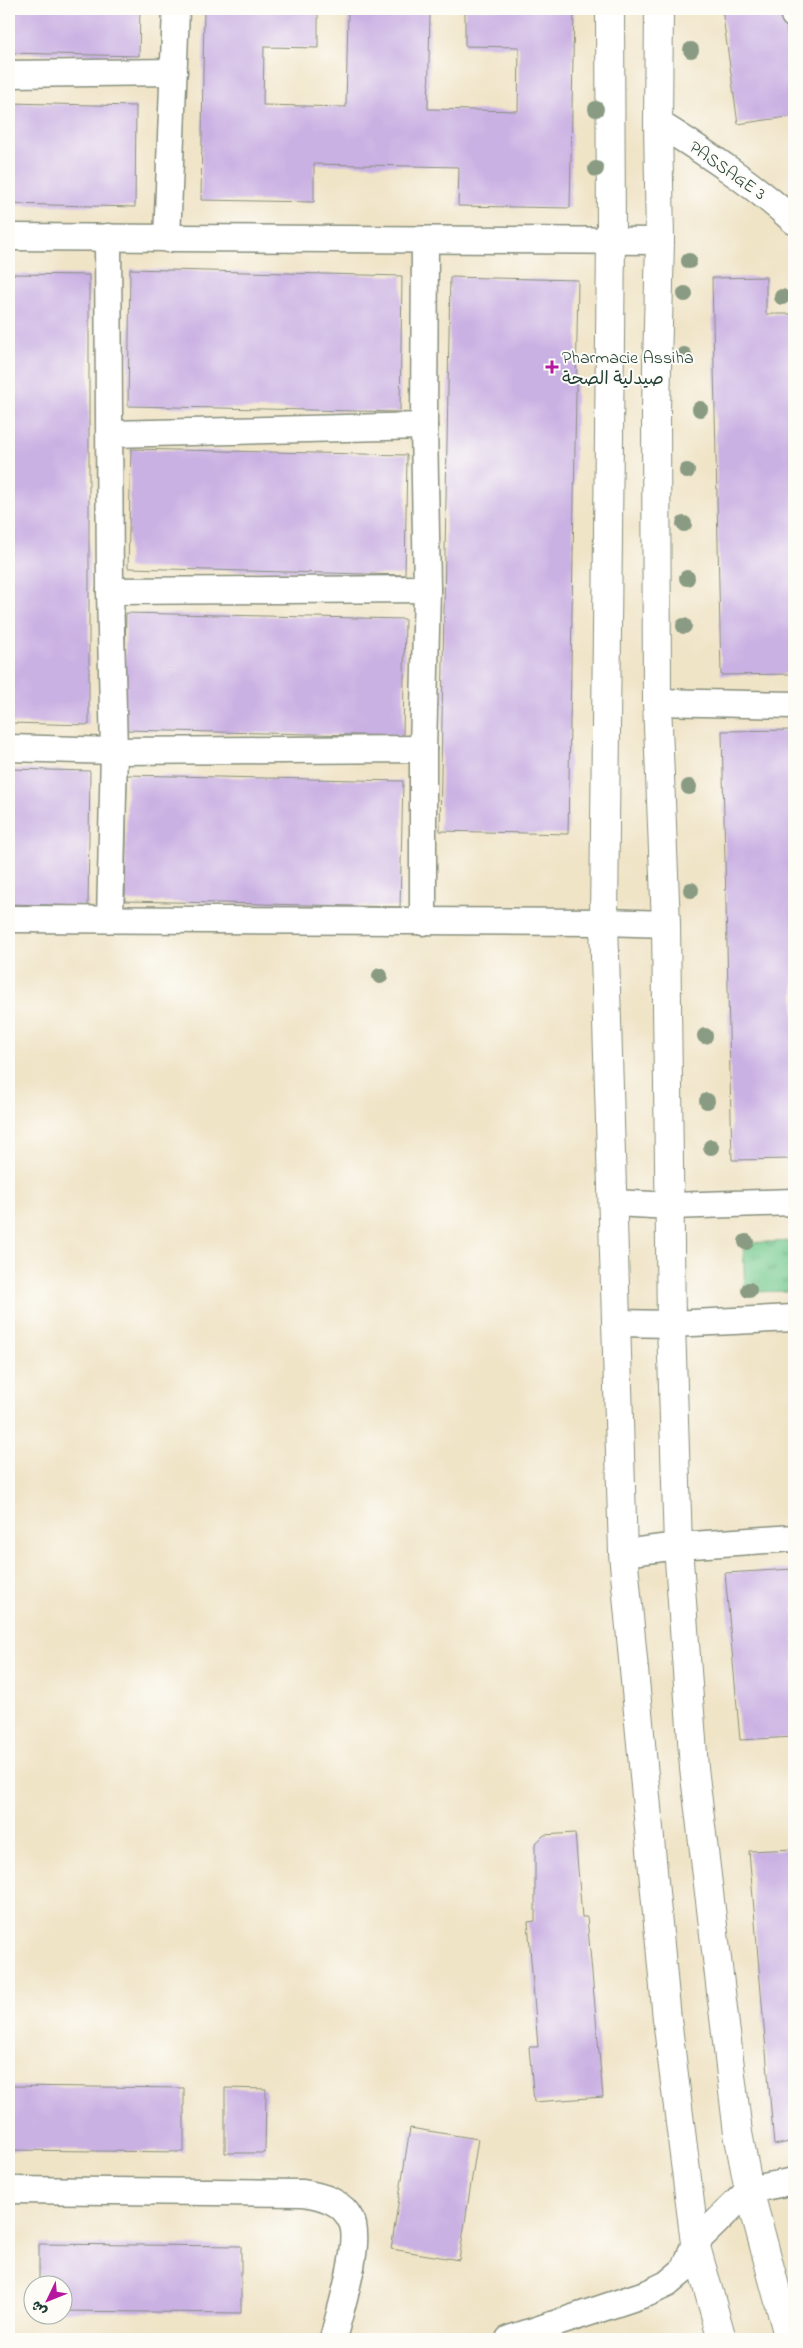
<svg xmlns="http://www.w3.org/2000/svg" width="803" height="2348" font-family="'Indie Flower','Playpen Sans Arabic',sans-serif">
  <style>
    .grass { fill: url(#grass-tufts); stroke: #4a8461 }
    .building { fill: #cab1e3 }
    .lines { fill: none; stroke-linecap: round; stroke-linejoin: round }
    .minor-casing { stroke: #88907e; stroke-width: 29 }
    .secondary-casing { stroke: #88907e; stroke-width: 30 }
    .minor { stroke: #fff; stroke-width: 26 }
    .secondary { stroke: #fff; stroke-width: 28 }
    .tree { fill: #899b82 }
    .poi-dot { fill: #b5179e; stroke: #fdfcf7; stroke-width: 2 }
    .labels { text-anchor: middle; stroke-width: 4; stroke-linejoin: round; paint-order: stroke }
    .street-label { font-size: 18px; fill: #1f3d34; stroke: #fdfcf7 }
    .poi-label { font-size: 18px; fill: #1f3d34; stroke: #fdfcf7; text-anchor: start }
  </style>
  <defs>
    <pattern id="grass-tufts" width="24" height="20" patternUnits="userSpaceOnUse" patternTransform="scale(1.25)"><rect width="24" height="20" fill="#75ca8e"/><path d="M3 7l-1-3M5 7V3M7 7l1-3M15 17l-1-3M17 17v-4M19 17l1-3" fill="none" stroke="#5fa575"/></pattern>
  </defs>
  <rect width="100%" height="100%" fill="#fdfcf7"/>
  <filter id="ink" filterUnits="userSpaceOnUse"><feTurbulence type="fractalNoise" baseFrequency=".02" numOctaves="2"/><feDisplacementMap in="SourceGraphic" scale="10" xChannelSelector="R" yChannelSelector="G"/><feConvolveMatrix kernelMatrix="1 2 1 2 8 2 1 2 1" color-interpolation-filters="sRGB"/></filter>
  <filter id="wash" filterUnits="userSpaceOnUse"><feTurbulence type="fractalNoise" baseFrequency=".0096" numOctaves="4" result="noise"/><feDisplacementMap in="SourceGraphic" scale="20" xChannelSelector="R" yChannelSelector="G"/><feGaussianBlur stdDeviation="1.12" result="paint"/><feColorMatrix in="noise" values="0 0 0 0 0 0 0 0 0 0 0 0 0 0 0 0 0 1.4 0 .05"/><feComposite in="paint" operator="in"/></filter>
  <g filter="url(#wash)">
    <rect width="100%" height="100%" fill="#f0e4c7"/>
    <!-- grass -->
    <polygon class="grass" points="794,1241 794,1291 745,1292 743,1243"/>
    <g id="blocks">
      <!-- building -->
      <g class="building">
        <polygon points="9,9 140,9 139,56 9,53"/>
        <polygon points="204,9 318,9 318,48 264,47 263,105 346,107 348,11 430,13 428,109 518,111 519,47 465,46 465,9 574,9 570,208 458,206 459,167 314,164 314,202 201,200"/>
        <polygon points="722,9 784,9 794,88 794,116 738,124"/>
        <polygon points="9,103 136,106 135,207 9,204"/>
        <polygon points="130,269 402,276 400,412 128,406"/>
        <polygon points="9,274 89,275 89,725 9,723"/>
        <polygon points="450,277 578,280 568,834 440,831"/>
        <polygon points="766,277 766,314 794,314 794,674 721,675 712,278"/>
        <polygon points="131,449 407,455 405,575 128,568"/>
        <polygon points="126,613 405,619 403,736 123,730"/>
        <polygon points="794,730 794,1159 732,1160 722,731"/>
        <polygon points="9,769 90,771 88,906 9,904"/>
        <polygon points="127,775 403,781 400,907 125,901"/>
        <polygon points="794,1569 794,1737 740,1740 725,1573"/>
        <polygon points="575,1833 582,1917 587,1917 603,2097 534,2102 529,2047 538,2047 528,1922 535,1921 535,1844 544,1835"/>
        <polygon points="794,1849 794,2141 774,2145 749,1851"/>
        <polygon points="9,2086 184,2088 184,2152 9,2150"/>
        <polygon points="225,2088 266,2089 265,2153 225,2153"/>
        <polygon points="410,2128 478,2139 459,2260 391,2249"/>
        <polygon points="39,2244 241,2246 241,2313 62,2311 62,2286 39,2286"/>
      </g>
    </g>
  </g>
  <g filter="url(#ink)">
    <use href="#blocks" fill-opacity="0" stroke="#88907e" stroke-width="1"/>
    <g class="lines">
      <defs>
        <g id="minor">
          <polyline points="793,9 794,15"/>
          <polyline points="9,74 174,72"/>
          <path d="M658,123c48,30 94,60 136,98"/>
          <polyline points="9,237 660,241"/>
          <polyline points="108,237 110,591 114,751 110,919"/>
          <polyline points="167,239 176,9"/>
          <polyline points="111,434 424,426"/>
          <polyline points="110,591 427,589"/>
          <polyline points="657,702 794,705"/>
          <polyline points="9,748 114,751 423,749"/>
          <polyline points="9,919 604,922 666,924"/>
          <polyline points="423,922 423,749 427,589 424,426 425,241"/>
          <polyline points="614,1203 671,1206 794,1202"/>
          <polyline points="617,1323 671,1324 794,1318"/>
          <polyline points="623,1553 678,1546 794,1538"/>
          <path d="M9,2190l294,3c19,3 39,8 48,27 12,21 -12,94 -18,119"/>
          <polyline points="509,2339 648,2293 667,2284 685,2269 695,2243 749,2190 794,2181"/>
        </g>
        <g id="secondary">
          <polyline points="610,9 611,240 604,922 623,1553 667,2019 695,2243 722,2339"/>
          <polyline points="659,9 658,123 660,241 656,409 657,702 666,924 671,1324 678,1546 694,1768 738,2133 749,2190 789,2339"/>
        </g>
      </defs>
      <!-- minor casing -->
      <use href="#minor" class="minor-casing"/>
      <!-- secondary casing -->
      <use href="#secondary" class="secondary-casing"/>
      <!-- minor -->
      <use href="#minor" class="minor"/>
      <!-- secondary -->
      <use href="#secondary" class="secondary"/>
    </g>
    <!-- trees -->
    <g class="tree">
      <circle cx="691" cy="50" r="8"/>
      <circle cx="596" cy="109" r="8"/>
      <circle cx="596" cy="169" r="8"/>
      <circle cx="689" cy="261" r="8"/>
      <circle cx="685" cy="294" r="8"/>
      <circle cx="782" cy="297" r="8"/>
      <circle cx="684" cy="355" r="8"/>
      <circle cx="700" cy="409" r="8"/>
      <circle cx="687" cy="471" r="8"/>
      <circle cx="684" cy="524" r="8"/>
      <circle cx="687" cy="578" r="8"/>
      <circle cx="684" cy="626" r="8"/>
      <circle cx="689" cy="787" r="8"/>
      <circle cx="691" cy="890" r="8"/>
      <circle cx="380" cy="976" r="8"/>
      <circle cx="705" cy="1036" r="8"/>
      <circle cx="707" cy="1101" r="8"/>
      <circle cx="711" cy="1147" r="8"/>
      <circle cx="746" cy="1242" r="8"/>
      <circle cx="749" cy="1290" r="8"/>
    </g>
  </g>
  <!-- markers -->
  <path class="poi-dot" d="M549.5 359.5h5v5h5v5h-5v5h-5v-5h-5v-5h5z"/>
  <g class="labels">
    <!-- street labels -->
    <g class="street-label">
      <text transform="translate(728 170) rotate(35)" y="6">PASSAGE 3</text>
    </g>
    <!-- poi labels -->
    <g class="poi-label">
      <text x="562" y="363">Pharmacie Assiha<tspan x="562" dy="21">صيدلية الصحة</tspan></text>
    </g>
  </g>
  <!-- margin -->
  <rect width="803" height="2348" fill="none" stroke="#fdfcf7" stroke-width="30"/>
  <!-- north arrow -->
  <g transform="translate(48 2300) rotate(227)"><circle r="24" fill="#fdfcf7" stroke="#a4b0a9"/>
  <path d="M0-4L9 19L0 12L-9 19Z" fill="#b5179e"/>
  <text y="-8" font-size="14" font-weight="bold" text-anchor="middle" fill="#1f3d34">ش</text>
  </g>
</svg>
